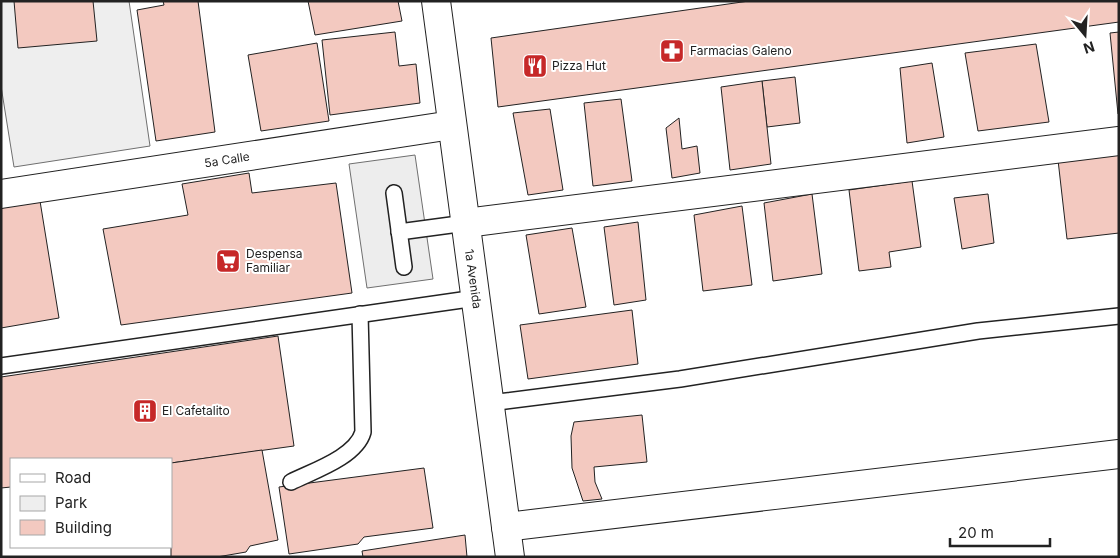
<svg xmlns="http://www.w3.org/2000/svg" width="1120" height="558" font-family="Inter,sans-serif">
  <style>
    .green { fill: #eee; stroke: #6f6f6f }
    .parking { fill: #ededed; stroke: #6f6f6f }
    .building { fill: #f3c9c0; stroke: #222 }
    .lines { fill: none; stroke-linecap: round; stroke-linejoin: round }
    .service-casing { stroke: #222; stroke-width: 18 }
    .minor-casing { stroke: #222; stroke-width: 30 }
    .primary-casing { stroke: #222; stroke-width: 30 }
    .service { stroke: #fff; stroke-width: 15 }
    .minor { stroke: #fff; stroke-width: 28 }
    .primary { stroke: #fff; stroke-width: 28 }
    .labels { text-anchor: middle; stroke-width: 4; stroke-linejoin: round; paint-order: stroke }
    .poi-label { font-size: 12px; fill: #222; stroke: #fff; text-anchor: start }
    .street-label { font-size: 12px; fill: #222; stroke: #fff }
  </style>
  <rect width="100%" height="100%" fill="#fff"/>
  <!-- green -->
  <polygon class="green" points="1,1 129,1 150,146 14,167 1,86"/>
  <!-- parking -->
  <polygon class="parking" points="415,155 433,279 367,288 349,164"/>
  <!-- building -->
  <g class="building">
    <polygon points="14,1 93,1 97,41 18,48"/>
    <polygon points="163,1 198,1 215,132 156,141 137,10 164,5"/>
    <polygon points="308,1 398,1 402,21 315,35"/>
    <polygon points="749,1 1119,1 1119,22 498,107 491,38"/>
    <polygon points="395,32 399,66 416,64 420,103 330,115 322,40"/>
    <polygon points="1119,32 1119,114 1118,114 1110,33"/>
    <polygon points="317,43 329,121 261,131 248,55"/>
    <polygon points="1036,44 1049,122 978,131 965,53"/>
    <polygon points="932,63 944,137 907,143 900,68"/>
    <polygon points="795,77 800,123 767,127 762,81"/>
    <polygon points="762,81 771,164 730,170 721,87"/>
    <polygon points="621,99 632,181 593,186 584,103"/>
    <polygon points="550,109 563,190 528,195 513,113"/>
    <polygon points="679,118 682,149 697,146 700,173 672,178 666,128"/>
    <polygon points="1119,151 1119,233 1067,239 1058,160"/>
    <polygon points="249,173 252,193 336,183 352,293 121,325 103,229 188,215 182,184"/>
    <polygon points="912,181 921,247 889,252 891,267 859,271 849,190"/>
    <polygon points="812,194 822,274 773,281 764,203"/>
    <polygon points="988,194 994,243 962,249 954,198"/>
    <polygon points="40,201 59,318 1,328 1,208"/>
    <polygon points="742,206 752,285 703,291 694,215"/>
    <polygon points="638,222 646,300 614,305 604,227"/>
    <polygon points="572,228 586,307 539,314 526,235"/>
    <polygon points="632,310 638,364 528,379 520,325"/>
    <polygon points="278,336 294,446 171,463 171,459 11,459 11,487 1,488 1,377"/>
    <polygon points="642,415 647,462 594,467 595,482 602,499 583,501 572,468 571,436 574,422"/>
    <polygon points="262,450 278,540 250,546 246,552 217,557 171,557 171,463"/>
    <polygon points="424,468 433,528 364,537 358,544 289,554 279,487"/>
    <polygon points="465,535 467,557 363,557 362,551"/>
  </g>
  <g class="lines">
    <defs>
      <g id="service">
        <polyline points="394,193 404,267"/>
        <polyline points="399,232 466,223"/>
        <polyline points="1,366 476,298"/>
        <polyline points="490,403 680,379 978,331 1119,316"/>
        <path d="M291,482c22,-11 65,-25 72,-50l-3,-118"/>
      </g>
      <g id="minor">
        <polyline points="1,194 452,125"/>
        <polyline points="466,223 1119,141"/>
        <polyline points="506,527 1119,454"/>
      </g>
      <polyline id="primary" points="436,1 510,557"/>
    </defs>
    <!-- service casing -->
    <use href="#service" class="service-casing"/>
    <!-- minor casing -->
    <use href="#minor" class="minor-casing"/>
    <!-- primary casing -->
    <use href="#primary" class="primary-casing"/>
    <!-- service -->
    <use href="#service" class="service"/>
    <!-- minor -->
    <use href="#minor" class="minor"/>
    <!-- primary -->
    <use href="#primary" class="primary"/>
  </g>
  <!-- icons -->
  <defs>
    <symbol id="pharmacy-square" viewBox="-11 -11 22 22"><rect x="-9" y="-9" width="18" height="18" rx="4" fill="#c62828" stroke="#fff"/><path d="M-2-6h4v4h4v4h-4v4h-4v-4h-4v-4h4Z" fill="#fff"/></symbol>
    <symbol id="restaurant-square" viewBox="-11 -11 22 22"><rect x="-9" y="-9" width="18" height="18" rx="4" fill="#c62828" stroke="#fff"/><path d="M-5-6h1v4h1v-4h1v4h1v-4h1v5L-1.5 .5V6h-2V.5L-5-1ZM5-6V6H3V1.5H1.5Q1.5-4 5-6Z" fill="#fff"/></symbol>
    <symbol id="supermarket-square" viewBox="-11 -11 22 22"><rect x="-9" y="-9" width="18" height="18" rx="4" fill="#c62828" stroke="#fff"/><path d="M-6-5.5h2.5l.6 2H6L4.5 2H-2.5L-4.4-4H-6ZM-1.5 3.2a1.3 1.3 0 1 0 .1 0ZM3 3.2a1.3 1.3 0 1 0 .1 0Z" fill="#fff"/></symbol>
    <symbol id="building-square" viewBox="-11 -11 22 22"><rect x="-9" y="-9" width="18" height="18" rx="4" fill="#c62828" stroke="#fff"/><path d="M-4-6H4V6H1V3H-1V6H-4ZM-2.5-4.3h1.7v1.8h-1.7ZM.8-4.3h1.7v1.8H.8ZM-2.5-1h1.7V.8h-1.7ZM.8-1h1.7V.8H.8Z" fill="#fff"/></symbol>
  </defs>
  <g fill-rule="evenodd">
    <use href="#pharmacy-square" x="658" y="37" width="28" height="28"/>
    <use href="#restaurant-square" x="521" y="52" width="28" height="28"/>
    <use href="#supermarket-square" x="214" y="247" width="28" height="28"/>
    <use href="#building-square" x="131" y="397" width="28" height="28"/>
  </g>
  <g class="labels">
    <!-- poi labels -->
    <g class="poi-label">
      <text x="690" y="55">Farmacias Galeno</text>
      <text x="552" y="70">Pizza Hut</text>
      <text x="246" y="258">Despensa<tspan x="246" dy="14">Familiar</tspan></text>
      <text x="162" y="415">El Cafetalito</text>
    </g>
    <!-- street labels -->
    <g class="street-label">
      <text transform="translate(227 160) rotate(-9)" y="4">5a Calle</text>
      <text transform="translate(473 279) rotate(82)" y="4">1a Avenida</text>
    </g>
  </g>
  <!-- border -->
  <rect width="1120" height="558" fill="none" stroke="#222222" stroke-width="5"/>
  <!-- legend -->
  <rect x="10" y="458" width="162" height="90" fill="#ffffff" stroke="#a7a7a7"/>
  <rect x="20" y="474" width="25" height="8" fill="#ffffff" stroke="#a7a7a7"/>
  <text x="55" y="483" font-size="15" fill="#222222">Road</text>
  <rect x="20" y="496" width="25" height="15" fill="#eeeeee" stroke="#a7a7a7"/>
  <text x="55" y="508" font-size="15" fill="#222222">Park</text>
  <rect x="20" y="520" width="25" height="15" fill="#f3c9c0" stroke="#a7a7a7"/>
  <text x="55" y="533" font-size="15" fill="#222222">Building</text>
  <!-- north arrow -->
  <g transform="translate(1085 35) rotate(162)" stroke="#ffffff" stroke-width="4" paint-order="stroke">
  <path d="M0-4L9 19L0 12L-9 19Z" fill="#222222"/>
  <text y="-8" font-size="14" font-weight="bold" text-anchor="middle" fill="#222222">N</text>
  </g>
  <!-- scale -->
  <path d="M950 538v8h100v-8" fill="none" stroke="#222222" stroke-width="2.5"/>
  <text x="958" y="538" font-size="15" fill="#222222" stroke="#ffffff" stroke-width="4" paint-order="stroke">20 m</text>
</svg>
